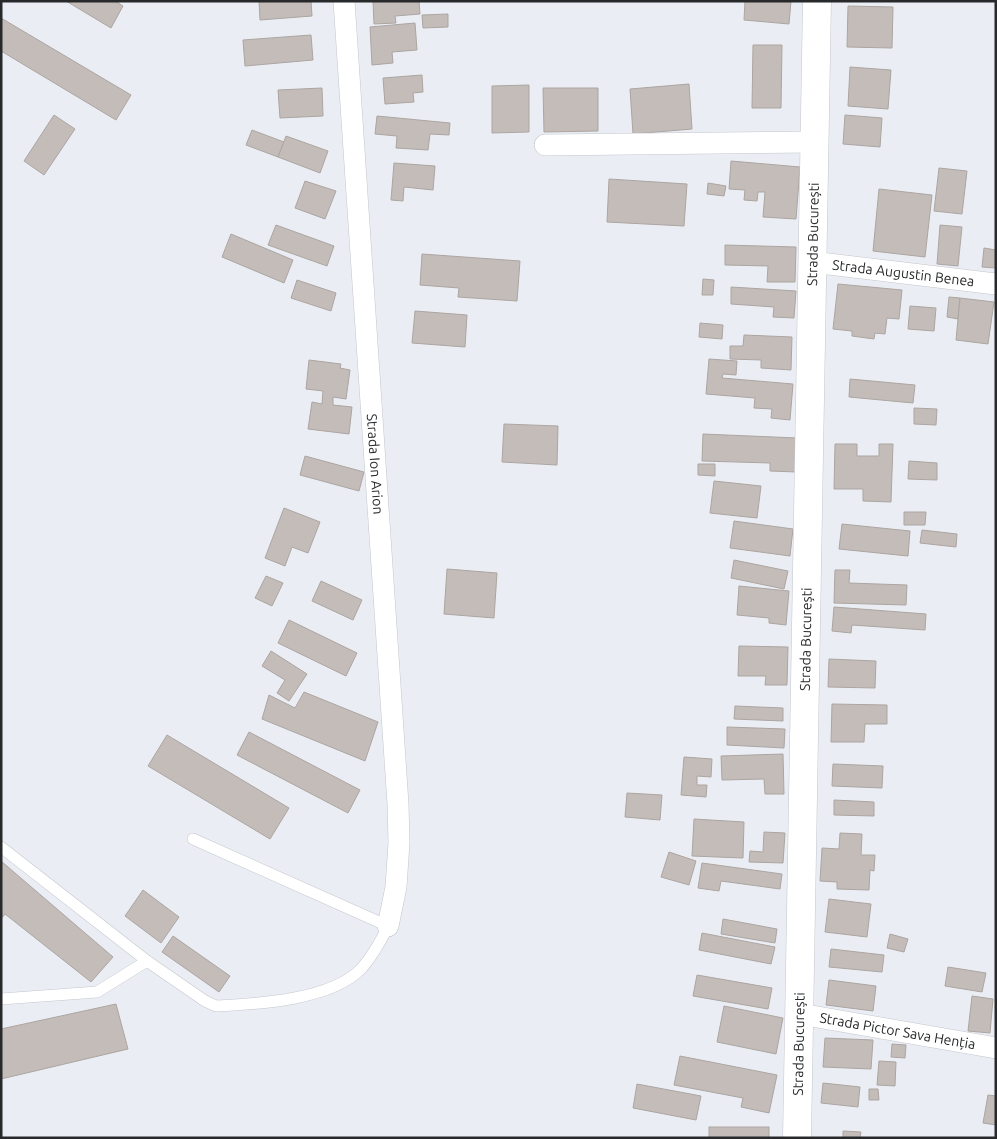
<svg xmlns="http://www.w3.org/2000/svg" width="997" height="1139" font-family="Ubuntu,sans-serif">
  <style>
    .building { fill: #c4bcb9; stroke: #aca5a1 }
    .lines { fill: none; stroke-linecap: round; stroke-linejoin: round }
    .service-casing { stroke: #c3c6cc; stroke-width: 12 }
    .minor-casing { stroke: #c3c6cc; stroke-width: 22 }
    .secondary-casing { stroke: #c3c6cc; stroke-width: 29 }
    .service { stroke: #fff; stroke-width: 11 }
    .minor { stroke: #fff; stroke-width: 21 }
    .secondary { stroke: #fff; stroke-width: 28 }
    .labels { text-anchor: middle; stroke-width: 4; stroke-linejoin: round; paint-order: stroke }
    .street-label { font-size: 14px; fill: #27292b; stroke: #eaeef4 }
  </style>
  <rect width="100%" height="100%" fill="#eaeef4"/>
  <!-- building -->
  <g class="building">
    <polygon points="66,1 115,1 123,6 111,28"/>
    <polygon points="259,1 311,1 312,16 260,20"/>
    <polygon points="373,1 419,1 420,14 395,16 396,23 374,24"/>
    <polygon points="745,1 791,1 789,24 744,20"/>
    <polygon points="848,6 893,7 892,48 847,47"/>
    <polygon points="448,14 448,27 423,28 422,15"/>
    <polygon points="1,18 131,95 116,120 1,51"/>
    <polygon points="415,23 417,50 392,52 393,63 372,65 370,27"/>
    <polygon points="311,35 313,60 245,66 243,40"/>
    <polygon points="753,45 782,45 781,108 752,108"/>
    <polygon points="850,67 891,70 888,109 848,106"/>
    <polygon points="422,75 423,92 413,93 414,102 385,104 383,78"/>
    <polygon points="689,84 692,129 633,134 630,89"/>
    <polygon points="529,85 529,132 492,133 492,86"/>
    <polygon points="322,88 323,116 280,118 278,90"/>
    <polygon points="543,88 598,88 598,131 544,132"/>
    <polygon points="54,115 75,129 44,175 24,161"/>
    <polygon points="845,115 882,118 880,147 843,144"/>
    <polygon points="377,116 450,123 449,135 430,134 428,150 396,148 397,136 375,134"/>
    <polygon points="252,130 284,142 278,157 246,145"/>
    <polygon points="286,136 328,151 320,173 278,157"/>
    <polygon points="731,161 800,167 796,219 763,217 765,192 758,192 757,201 744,200 745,190 729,189"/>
    <polygon points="394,163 435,166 433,190 404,187 403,201 391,200"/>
    <polygon points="939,168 967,171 962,214 934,211"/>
    <polygon points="609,179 687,184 684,226 607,222"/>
    <polygon points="305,181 336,191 325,219 295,208"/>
    <polygon points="708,183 726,186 724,196 707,194"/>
    <polygon points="879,189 932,195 925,257 873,251"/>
    <polygon points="276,225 334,246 327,266 268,245"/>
    <polygon points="940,225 962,227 958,266 937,264"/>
    <polygon points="231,234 293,260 284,283 222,257"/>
    <polygon points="725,245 796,247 795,282 767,282 768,266 725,265"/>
    <polygon points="984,248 996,250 996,268 982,267"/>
    <polygon points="422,254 520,261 517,301 458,297 459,288 420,285"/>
    <polygon points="703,279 714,280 713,295 702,295"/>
    <polygon points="297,280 336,293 331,311 291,298"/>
    <polygon points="838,284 902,290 899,319 887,318 885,334 875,333 874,339 852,336 852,331 833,329"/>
    <polygon points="731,287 796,291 794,318 773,317 774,307 731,304"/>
    <polygon points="949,297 960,298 958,319 947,317"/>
    <polygon points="960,298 994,302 988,344 956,340"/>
    <polygon points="910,306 936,308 934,331 908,329"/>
    <polygon points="415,311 467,315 465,347 412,343"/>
    <polygon points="700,323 723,325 722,339 699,337"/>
    <polygon points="744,335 792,337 791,370 761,368 761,360 730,359 730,346 743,346"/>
    <polygon points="709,359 737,361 736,375 723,374 722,378 793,384 790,420 771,418 772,409 754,408 755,398 706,394"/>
    <polygon points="309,360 341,364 340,368 350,370 346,399 333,397 333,405 352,407 349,434 308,429 312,402 322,404 323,391 306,389"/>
    <polygon points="850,379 915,385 913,403 849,397"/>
    <polygon points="914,408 937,409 936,425 914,424"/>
    <polygon points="504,424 558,426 557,465 502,462"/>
    <polygon points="703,434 797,438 796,472 770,471 770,463 702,461"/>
    <polygon points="835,444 857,444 857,456 879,456 879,444 893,444 891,502 863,501 863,489 834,489"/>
    <polygon points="305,456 364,472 359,491 300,475"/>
    <polygon points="909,461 937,463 937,480 908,479"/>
    <polygon points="698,464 715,464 715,476 698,475"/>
    <polygon points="714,481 761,486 757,518 710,513"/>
    <polygon points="284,508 320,522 308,553 292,547 285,566 265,558"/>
    <polygon points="904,512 926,512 925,525 904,525"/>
    <polygon points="734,521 793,529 790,556 730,548"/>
    <polygon points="842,524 910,531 908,556 839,549"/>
    <polygon points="922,530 957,534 956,547 920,543"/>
    <polygon points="734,560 788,571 784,589 731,578"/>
    <polygon points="447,569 497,573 494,618 444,614"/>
    <polygon points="835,570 850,570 849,583 907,585 906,605 834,603"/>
    <polygon points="266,576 283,583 272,606 255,598"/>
    <polygon points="321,581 362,600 353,620 312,601"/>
    <polygon points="739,586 789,591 786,625 769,623 769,618 737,615"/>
    <polygon points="834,607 926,614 925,630 852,625 851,633 832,631"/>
    <polygon points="289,620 357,653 346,676 278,643"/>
    <polygon points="739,646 788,647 787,685 765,685 766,676 738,676"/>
    <polygon points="271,651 307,674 289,701 277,693 285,680 262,666"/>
    <polygon points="829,659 876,661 875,688 828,687"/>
    <polygon points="304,692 378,722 365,761 262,719 269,695 295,708"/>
    <polygon points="832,704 887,705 887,724 865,724 864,742 831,742"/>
    <polygon points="735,706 783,708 783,721 734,719"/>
    <polygon points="727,727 785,729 784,748 727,745"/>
    <polygon points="249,732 360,790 348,813 237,755"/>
    <polygon points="167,735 289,808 270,839 148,766"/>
    <polygon points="783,754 784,794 765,794 764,779 722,780 721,756"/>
    <polygon points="684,757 712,759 711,777 697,776 697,785 707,785 706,797 681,795"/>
    <polygon points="833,764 883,766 882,788 832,786"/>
    <polygon points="627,793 662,795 660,820 625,817"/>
    <polygon points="834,800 874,802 874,816 834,815"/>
    <polygon points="694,819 744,822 743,858 692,856"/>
    <polygon points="764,832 785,833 783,863 749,862 750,851 763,852"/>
    <polygon points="840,833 862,834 861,855 875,855 874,871 870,870 869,890 837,889 837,882 820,881 822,848 839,849"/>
    <polygon points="669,852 696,861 689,885 661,877"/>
    <polygon points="1,861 113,957 91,982 5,914 1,919"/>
    <polygon points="702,863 782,874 780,889 721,881 719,891 698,888"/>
    <polygon points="143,890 179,917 161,943 125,916"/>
    <polygon points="829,899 871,904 867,937 825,932"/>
    <polygon points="723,919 777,929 775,943 721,934"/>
    <polygon points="702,933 775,947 771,964 699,950"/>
    <polygon points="890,934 908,939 904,952 887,948"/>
    <polygon points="173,936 230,976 219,992 162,952"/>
    <polygon points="831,949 884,955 882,972 829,967"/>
    <polygon points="948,967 986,973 982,992 945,986"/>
    <polygon points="697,975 772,988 768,1009 693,996"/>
    <polygon points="829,980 876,986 873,1011 826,1005"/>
    <polygon points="972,996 993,999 990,1033 968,1031"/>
    <polygon points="116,1004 128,1049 1,1079 1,1029"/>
    <polygon points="724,1006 783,1018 776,1054 717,1042"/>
    <polygon points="825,1038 873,1040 871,1069 823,1067"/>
    <polygon points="892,1044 906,1045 905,1058 891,1057"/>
    <polygon points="680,1056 777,1075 769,1113 741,1107 743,1098 674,1085"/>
    <polygon points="879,1061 896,1062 895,1086 877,1085"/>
    <polygon points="823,1083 860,1087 858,1107 821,1103"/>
    <polygon points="637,1084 701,1096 696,1120 633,1108"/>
    <polygon points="869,1089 878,1089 879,1100 869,1100"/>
    <polygon points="988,1095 996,1096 996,1125 983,1123"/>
    <rect x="709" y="1127" width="60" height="11"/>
    <polygon points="843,1131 861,1132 860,1138 843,1138"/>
  </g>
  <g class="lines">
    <defs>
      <g id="service">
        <path d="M1,847l146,114 58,40 11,5c42,-2 116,-6 146,-38 11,-13 19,-27 26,-42l-195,-87"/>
        <polyline points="1,999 97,992 147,961"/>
      </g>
      <g id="minor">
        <path id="s1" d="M344,1l54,803 1,39 -3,44 -8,39"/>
        <polyline points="545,145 814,142"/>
        <path id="s2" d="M812,262l184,22"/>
        <path id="s3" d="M800,1014l196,34"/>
      </g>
      <g id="secondary">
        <path id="s4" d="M797,1138l20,-1137"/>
      </g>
    </defs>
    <!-- service casing -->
    <use href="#service" class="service-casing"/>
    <!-- minor casing -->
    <use href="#minor" class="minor-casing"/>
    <!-- secondary casing -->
    <use href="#secondary" class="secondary-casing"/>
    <!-- service -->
    <use href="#service" class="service"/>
    <!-- minor -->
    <use href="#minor" class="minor"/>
    <!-- secondary -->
    <use href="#secondary" class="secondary"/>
  </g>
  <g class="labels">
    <!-- street labels -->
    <g class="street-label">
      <text dy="5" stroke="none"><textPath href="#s4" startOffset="904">Strada București</textPath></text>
      <text dy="5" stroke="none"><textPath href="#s2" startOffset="92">Strada Augustin Benea</textPath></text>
      <text dy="5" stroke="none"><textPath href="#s1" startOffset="464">Strada Ion Arion</textPath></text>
      <text dy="5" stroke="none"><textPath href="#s4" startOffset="499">Strada București</textPath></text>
      <text dy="5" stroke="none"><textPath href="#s3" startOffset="99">Strada Pictor Sava Henția</textPath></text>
      <text dy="5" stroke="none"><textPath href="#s4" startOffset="94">Strada București</textPath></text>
    </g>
  </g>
  <!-- border -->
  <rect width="997" height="1139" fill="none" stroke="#27292b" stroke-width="5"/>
</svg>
